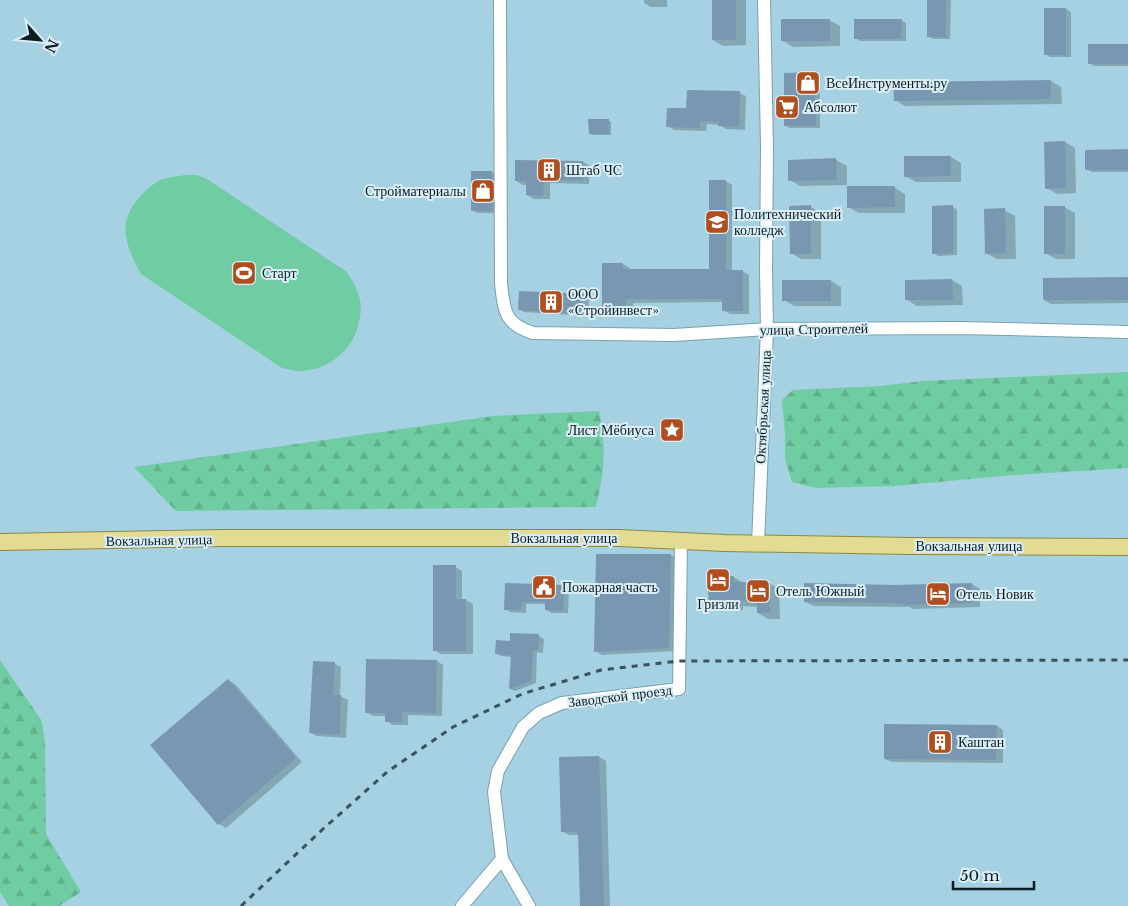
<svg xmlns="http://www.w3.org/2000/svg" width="1128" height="906" font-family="'Libre Baskerville',serif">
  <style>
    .forest { fill: url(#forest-firs) }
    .park { fill: #70cda3 }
    .shadow { fill: #0003 }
    .building { fill: #7997b0 }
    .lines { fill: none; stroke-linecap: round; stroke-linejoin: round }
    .minor-casing { stroke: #77a1b0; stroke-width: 14 }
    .major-casing { stroke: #8b893d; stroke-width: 18 }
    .minor { stroke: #fff; stroke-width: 12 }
    .major { stroke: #e3db93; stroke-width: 16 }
    .rail { stroke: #3a525c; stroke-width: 3; stroke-dasharray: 6 6; stroke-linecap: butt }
    .labels { text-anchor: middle; stroke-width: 4; stroke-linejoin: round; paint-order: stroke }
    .poi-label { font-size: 14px; fill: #0c1d23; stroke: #d9eef6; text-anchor: start }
    .street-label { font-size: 14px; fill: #0c1d23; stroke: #d9eef6 }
  </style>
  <defs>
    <pattern id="forest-firs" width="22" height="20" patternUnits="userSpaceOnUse" patternTransform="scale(1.25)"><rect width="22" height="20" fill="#70cda3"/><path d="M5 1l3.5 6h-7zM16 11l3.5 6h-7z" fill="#60b08c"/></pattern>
  </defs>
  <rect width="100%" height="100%" fill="#a6d1e2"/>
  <!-- forest -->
  <g class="forest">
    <polygon points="1128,372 1128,468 1014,475 894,486 816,488 792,482 785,459 785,434 782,400 793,390 879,386 924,381"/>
    <path d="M599,411c7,36 6,60 -3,96l-420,4 -42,-44 359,-51z"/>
    <polygon points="0,660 42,721 45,744 46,834 81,892 59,906 9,906 0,892"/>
  </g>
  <!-- park -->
  <path class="park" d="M186,175h11l10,4 140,93c5,9 11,17 13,28 2,9 0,18 -2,26 -7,27 -34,46 -61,45 -5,-1 -10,-2 -15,-3l-141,-94c-8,-14 -18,-34 -15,-51 2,-17 22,-38 37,-44 7,-2 16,-3 23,-4z"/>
  <!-- shadow -->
  <g class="shadow">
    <polygon points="644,0 667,0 667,7 651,7 644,3"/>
    <polygon points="713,0 746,0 746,45 723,46 713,40"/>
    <polygon points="928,0 951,0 950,39 933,39 928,36"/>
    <polygon points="1045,9 1066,9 1071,12 1071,57 1050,57 1045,54"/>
    <polygon points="829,20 840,26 840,46 793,47 783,41"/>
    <polygon points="901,20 906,23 906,41 860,41 855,38"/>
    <polygon points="1128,46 1128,66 1094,66 1089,63"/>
    <polygon points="815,74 820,76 820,128 790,128 785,125"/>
    <polygon points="1051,81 1061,87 1062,104 905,106 895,100 895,83"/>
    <polygon points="739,93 746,96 745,130 726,129 719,125 707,124 706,131 674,130 668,126"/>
    <polygon points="608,120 611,122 611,135 593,135 590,134"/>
    <polygon points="1065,142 1075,148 1076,193 1057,194 1047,188 1046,143"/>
    <polygon points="1128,151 1128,172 1092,172 1087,170"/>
    <polygon points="951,157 961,163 961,182 916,182 905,176"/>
    <polygon points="836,160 847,166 847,185 800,186 790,180 789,161"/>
    <polygon points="583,162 590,166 589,184 550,183 550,199 534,199 527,195 527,185 523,185 516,181"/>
    <polygon points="492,172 497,175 497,213 477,213 472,210 472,173"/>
    <polygon points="725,181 732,185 732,271 742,271 749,275 749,314 730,314 723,310 723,302 633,303 633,315 610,315 603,311 603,264 623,264 630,268 630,271 711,270"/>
    <polygon points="895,188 905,194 905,213 859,213 848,207"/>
    <polygon points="811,207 821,213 821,259 801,259 791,253"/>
    <polygon points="952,207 957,209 957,255 938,256 934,253"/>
    <polygon points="1064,207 1075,213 1075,259 1056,259 1045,253"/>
    <polygon points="1004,210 1015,216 1016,259 997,259 986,253"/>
    <polygon points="1128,278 1128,303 1051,304 1044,300"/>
    <polygon points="952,280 962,286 963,305 917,306 907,300"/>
    <polygon points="831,281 841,287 841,306 794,306 784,300"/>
    <polygon points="520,292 584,296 589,299 588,316 524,312 519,309"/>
    <polygon points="671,555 677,559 675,651 602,655 595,651"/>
    <polygon points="455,567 462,571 462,600 466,600 473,604 473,654 441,654 434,650"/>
    <polygon points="733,577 744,583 769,583 779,589 780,619 768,619 758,613 758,607 743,606 743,610 720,610 710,604"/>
    <polygon points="506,584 564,586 569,589 568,613 551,613 547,610 547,604 526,604 526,613 510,612 506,609"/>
    <polygon points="972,584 980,589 980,607 913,609 910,607 814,606 805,602 893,586"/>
    <polygon points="539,636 544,639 543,653 537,652 536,683 515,691 510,689 512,657 501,656 496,653 511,643"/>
    <polygon points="437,661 443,665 442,716 408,715 408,725 393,725 386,721 386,716 373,716 366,712"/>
    <polygon points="334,664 341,667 340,696 348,700 346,738 317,736 311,733"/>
    <polygon points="228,680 235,684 302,762 226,828 219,824"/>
    <polygon points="997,726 1003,730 1003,763 892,762 885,759"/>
    <polygon points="599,757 606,761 610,906 581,906 579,835 569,835 562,831 560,758"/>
  </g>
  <!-- building -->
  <g class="building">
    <rect x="712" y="0" width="24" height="40"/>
    <rect x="927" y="0" width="19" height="37"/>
    <rect x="1044" y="8" width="22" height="47"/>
    <rect x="781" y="19" width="49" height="22"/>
    <polygon points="854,19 902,19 901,39 854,39"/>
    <rect x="1088" y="44" width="40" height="20"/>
    <polygon points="815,72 816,126 784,126 784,73"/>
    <polygon points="1051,80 1051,99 894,101 893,82"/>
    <polygon points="687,90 740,91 739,127 718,126 718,122 700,121 700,128 666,127 667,108 686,108"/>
    <polygon points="588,119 609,119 609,134 589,134"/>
    <polygon points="1065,141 1066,188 1045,189 1044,142"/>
    <polygon points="1128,149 1128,170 1085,170 1085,150"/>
    <polygon points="904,156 951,156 951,176 904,177"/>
    <polygon points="836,158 837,180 788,181 788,160"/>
    <polygon points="515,160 583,161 583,180 544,180 543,196 526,195 526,181 515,181"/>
    <polygon points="471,171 492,171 493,211 471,211"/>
    <polygon points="709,180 726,180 726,270 743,270 743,311 722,311 722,299 626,299 626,312 602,312 602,263 623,263 623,269 709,269"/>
    <polygon points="847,186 895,186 895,207 847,208"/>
    <polygon points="811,205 811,254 790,254 789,206"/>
    <polygon points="953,205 953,253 932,254 932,206"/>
    <rect x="1044" y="206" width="21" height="48"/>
    <polygon points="1005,208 1006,253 985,254 984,209"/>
    <polygon points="1128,277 1128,300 1043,300 1043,278"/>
    <polygon points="952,279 953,300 905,300 905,280"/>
    <rect x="782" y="280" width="49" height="21"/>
    <polygon points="519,291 584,294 583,314 518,310"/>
    <polygon points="596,554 671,554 669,648 594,652"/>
    <polygon points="433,565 456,565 456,599 466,599 466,651 433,651"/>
    <polygon points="707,576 734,576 733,582 769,582 770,613 757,613 757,601 733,601 733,605 709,605"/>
    <polygon points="505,583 564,585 563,611 545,610 545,602 522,602 521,610 504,610"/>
    <polygon points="804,583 893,585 972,583 972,603 903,605 903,603 804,602"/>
    <polygon points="510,633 539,634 538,650 533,650 531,681 509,689 511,655 495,654 496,640 510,641"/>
    <polygon points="366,659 437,660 436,713 402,712 402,722 385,722 385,713 365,713"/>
    <polygon points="313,661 335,662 333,695 341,695 340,735 309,733"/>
    <polygon points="228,679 296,758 218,825 150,745"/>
    <polygon points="884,724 997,725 996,760 884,759"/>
    <polygon points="599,756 604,906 580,906 578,832 561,832 559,757"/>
  </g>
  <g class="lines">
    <defs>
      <g id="minor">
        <path d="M500,0l1,283c3,27 3,41 32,50l141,2 93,-6 194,-1 167,4"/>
        <polyline points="758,544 767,329 766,270 767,146 764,0"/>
        <polyline points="462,906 502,859"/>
        <polyline points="529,906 502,859 494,792 498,771 523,727 539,713 562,703 679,689 681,540"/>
      </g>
      <polyline id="major" points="0,542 222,538 619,538 725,543 911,546 1128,547"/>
    </defs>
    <!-- minor casing -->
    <use href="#minor" class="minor-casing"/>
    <!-- major casing -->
    <use href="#major" class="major-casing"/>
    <!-- minor -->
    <use href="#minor" class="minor"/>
    <!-- major -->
    <use href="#major" class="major"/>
    <!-- rail -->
    <polyline class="rail" points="241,906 323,829 387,772 453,727 522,694 601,670 679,661 1128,660"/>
  </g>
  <!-- icons -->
  <defs>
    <symbol id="shop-square" viewBox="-11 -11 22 22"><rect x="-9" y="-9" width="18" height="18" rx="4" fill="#b24d1d" stroke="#d9eef6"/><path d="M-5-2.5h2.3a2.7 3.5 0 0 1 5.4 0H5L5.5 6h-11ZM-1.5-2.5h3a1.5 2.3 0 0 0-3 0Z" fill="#fff"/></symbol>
    <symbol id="supermarket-square" viewBox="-11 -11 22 22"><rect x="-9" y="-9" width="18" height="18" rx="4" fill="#b24d1d" stroke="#d9eef6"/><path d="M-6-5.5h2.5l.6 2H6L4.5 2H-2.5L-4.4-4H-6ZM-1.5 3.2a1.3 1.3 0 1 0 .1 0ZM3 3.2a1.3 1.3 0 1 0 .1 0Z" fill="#fff"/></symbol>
    <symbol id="building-square" viewBox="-11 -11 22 22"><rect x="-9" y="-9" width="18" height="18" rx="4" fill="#b24d1d" stroke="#d9eef6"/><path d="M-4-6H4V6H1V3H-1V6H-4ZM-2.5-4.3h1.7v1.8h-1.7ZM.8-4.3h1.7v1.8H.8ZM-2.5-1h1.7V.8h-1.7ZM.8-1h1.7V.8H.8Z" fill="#fff"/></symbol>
    <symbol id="university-square" viewBox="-11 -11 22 22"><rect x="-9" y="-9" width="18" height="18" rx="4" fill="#b24d1d" stroke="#d9eef6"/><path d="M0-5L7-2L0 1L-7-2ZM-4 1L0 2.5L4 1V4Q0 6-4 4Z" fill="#fff"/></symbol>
    <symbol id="stadium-square" viewBox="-11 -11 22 22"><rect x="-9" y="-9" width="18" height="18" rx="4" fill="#b24d1d" stroke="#d9eef6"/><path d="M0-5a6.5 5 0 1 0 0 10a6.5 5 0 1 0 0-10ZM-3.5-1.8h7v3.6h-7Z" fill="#fff"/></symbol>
    <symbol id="sight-square" viewBox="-11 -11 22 22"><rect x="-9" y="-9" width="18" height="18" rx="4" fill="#b24d1d" stroke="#d9eef6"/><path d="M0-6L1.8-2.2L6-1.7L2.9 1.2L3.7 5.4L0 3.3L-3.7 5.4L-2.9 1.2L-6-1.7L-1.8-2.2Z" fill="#fff"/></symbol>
    <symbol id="hotel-square" viewBox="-11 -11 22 22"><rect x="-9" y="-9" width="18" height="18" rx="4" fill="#b24d1d" stroke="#d9eef6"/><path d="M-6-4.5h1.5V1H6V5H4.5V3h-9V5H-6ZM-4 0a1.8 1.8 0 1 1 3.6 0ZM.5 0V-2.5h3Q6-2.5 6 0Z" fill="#fff"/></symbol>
    <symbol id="civic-square" viewBox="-11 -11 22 22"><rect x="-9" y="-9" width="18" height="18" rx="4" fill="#b24d1d" stroke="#d9eef6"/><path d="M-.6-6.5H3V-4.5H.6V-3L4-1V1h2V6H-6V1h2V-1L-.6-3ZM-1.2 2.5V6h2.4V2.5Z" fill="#fff"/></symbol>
  </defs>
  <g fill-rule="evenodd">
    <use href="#shop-square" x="794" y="69" width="28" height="28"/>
    <use href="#supermarket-square" x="773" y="93" width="28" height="28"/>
    <use href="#building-square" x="535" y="156" width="28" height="28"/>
    <use href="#shop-square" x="469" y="177" width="28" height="28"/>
    <use href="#university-square" x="703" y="208" width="28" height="28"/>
    <use href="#stadium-square" x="230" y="259" width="28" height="28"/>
    <use href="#building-square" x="537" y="288" width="28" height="28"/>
    <use href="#sight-square" x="658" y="416" width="28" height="28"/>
    <use href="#hotel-square" x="704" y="566" width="28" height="28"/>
    <use href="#civic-square" x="530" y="573" width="28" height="28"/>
    <use href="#hotel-square" x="744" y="577" width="28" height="28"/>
    <use href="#hotel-square" x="924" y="580" width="28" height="28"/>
    <use href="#building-square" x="926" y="728" width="28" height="28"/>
  </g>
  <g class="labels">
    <!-- poi labels -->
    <g class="poi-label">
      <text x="826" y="88">ВсеИнструменты.ру</text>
      <text x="804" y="112">Абсолют</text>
      <text x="566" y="175">Штаб ЧС</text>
      <text x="466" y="196" text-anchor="end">Стройматериалы</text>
      <text x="734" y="219">Политехнический<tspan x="734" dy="16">колледж</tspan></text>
      <text x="262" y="278">Старт</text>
      <text x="568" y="299">ООО<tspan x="568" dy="16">«Стройинвест»</tspan></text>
      <text x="654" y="435" text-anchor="end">Лист Мёбиуса</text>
      <text x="562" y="592">Пожарная часть</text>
      <text x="776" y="596">Отель Южный</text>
      <text x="956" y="599">Отель Новик</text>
      <text x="718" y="609" text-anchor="middle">Гризли</text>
      <text x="958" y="747">Каштан</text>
    </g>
    <!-- street labels -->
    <g class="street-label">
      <text transform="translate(814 329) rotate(-1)" y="5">улица Строителей</text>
      <text transform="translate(763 407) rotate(-87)" y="5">Октябрьская улица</text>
      <text x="564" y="543">Вокзальная улица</text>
      <text transform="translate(159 540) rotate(-1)" y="5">Вокзальная улица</text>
      <text x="969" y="551">Вокзальная улица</text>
      <text transform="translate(620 696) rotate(-7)" y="5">Заводской проезд</text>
    </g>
  </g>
  <!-- north arrow -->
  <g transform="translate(40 40) rotate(117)" stroke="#d9eef6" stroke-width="4" paint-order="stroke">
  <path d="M0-4L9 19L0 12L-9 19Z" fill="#0c1d23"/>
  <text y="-8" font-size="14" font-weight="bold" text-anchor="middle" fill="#0c1d23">N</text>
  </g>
  <!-- scale -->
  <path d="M953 881v8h81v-8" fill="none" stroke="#0c1d23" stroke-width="2.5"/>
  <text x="960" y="881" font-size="15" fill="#0c1d23" stroke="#d9eef6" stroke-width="4" paint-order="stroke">50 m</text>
</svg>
